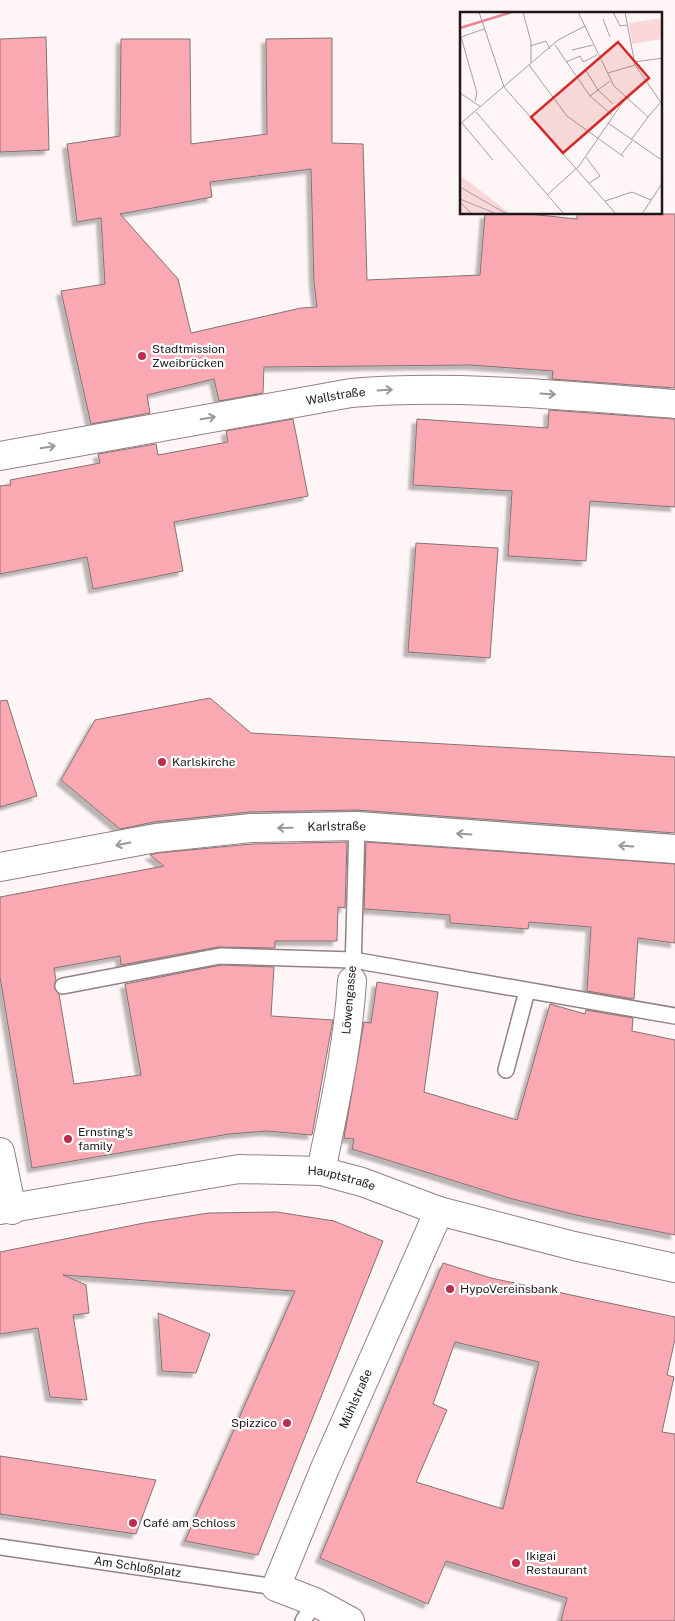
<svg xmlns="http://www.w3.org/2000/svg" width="675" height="1621" font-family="'Public Sans',sans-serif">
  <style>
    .building { fill: #faa9b2; stroke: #837273; fill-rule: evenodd; filter: url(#shadow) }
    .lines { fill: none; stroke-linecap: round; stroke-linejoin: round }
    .lane-casing { stroke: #938183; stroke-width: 18 }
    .street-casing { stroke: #938183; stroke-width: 30 }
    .lane { stroke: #fff; stroke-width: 15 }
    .street { stroke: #fff; stroke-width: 28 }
    .oneway { stroke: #9a9798 }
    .poi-dot { fill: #bd2c4e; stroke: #fff; stroke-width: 2 }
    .labels { text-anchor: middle; stroke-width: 4.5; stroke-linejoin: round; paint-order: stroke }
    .poi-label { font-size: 12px; fill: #1f1819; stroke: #fff; text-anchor: start }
    .street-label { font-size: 12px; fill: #1f1819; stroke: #fff }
    .inset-river { fill: none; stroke: #e88793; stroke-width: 2.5 }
    .inset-road { fill: none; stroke: #a59d9e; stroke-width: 1 }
    .view { fill: #d62828; fill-opacity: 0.15; stroke: #d62828; stroke-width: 2.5 }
    .inset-edge { fill: none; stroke: #1f1819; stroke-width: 2.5 }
  </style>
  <defs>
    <filter id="shadow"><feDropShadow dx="-4.5" dy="4.5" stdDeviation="1" flood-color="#0004"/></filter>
  </defs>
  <rect width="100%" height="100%" fill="#fef6f6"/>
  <!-- building -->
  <g class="building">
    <polygon points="46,37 49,150 0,152 0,39"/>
    <path d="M332,38v105l31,1 4,136 113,-5 5,-61h44l48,5v-5h98v174l-123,-9 1,-8 -83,-6 -206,2 -1,26 -44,8 -5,-22 -67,16 3,18 -59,11 -30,-133 44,-7 -4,-66 -24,4 -10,-78 53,-8 1,-97h69l1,105 76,-10 -1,-95zM311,169l3,114 3,24 -16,1 -110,25 -13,-54 -58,-65 92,-17 -2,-15z"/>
    <polygon points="549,410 675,419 675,507 590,501 586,561 508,556 512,491 413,485 417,419 548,428"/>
    <polygon points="293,419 308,496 174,522 183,571 93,589 87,557 0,574 0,486 11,485 10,480 100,463 98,454 156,444 158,455 228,442 226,431"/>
    <polygon points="416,543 498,548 490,658 408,652"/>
    <polygon points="210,698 251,733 675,757 675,833 357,810 249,812 154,822 120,829 61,780 95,720"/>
    <polygon points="7,700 37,796 0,807 0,701"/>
    <polygon points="347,842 345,908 338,907 337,941 275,941 275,948 218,947 121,965 120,956 54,968 56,980 54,987 59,994 74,1084 141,1075 125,984 221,965 274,967 271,1016 333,1020 312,1135 267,1131 229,1134 32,1168 0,977 0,897 164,866 150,855 158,853 252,844"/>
    <polygon points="366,842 675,864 675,943 638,938 634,999 587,991 591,927 529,922 528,929 450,923 450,915 364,909"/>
    <polygon points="377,982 438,992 424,1092 517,1120 550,1004 585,1014 586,1010 633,1018 632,1031 675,1040 675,1235 576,1215 509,1198 352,1149 354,1139 344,1138 364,1022 371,1023"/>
    <polygon points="277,1212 334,1221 383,1241 258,1555 185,1541 295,1291 63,1275 86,1285 89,1313 73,1315 87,1400 50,1397 38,1328 0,1334 0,1252 144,1223 209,1213"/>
    <path d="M443,1263l48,15 184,39v22l-8,36 7,2 -12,55 13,2v187h-114l6,-23 -121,-37 -18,43 -108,-46zM455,1342l84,20 -36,147 -87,-27 31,-72 -14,-6z"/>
    <polygon points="158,1313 210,1334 196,1373 162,1371"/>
    <polygon points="0,1456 92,1470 156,1480 136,1534 0,1514"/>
  </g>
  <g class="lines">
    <defs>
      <g id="lane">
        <polyline points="353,970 357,826"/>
        <polyline points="63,986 220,956 353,960 675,1016"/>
        <polyline points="506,1070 527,991"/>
        <path id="s1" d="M0,1547l276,40"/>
        <polyline points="303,1621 315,1602"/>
      </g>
      <g id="street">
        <path id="s2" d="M0,456l351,-63c109,-9 216,3 324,11"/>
        <path id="s3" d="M0,867l156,-29 95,-10 106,-2 318,23"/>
        <polyline points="0,1152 12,1210"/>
        <path d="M321,1171c13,-63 27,-126 31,-190"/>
        <path id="s4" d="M0,1210l239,-41 82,2 41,11 77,29 135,35 101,22"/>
        <path id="s5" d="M350,1621l-35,-19 -39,-15 49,-119 114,-257"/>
      </g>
    </defs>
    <!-- lane casing -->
    <use href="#lane" class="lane-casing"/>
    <!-- street casing -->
    <use href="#street" class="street-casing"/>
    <!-- lane -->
    <use href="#lane" class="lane"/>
    <!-- street -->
    <use href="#street" class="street"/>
  </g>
  <!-- one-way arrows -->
  <defs><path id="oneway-shaft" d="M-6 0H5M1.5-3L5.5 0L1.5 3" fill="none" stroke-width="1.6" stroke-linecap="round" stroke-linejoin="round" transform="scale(1.25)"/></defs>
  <g class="oneway">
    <use href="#oneway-shaft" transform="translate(385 390) rotate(-4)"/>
    <use href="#oneway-shaft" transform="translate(548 394) rotate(4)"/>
    <use href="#oneway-shaft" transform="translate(208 418) rotate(-10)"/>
    <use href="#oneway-shaft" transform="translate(48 447) rotate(-10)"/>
    <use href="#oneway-shaft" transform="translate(285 828) rotate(179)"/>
    <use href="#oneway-shaft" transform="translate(464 834) rotate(-176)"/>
    <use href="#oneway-shaft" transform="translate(123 844) rotate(169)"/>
    <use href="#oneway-shaft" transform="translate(626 846) rotate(-176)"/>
  </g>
  <!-- markers -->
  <g class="poi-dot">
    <circle cx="142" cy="356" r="5"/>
    <circle cx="162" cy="762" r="5"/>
    <circle cx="68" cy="1139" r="5"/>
    <circle cx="450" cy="1289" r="5"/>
    <circle cx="287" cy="1423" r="5"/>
    <circle cx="133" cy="1523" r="5"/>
    <circle cx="516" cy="1563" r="5"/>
  </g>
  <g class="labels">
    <!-- poi labels -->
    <g class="poi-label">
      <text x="152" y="353">Stadtmission<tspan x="152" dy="14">Zweibrücken</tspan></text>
      <text x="172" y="766">Karlskirche</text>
      <text x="78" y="1136">Ernsting's<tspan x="78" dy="14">family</tspan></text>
      <text x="460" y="1293">HypoVereinsbank</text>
      <text x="277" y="1427" text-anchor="end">Spizzico</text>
      <text x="143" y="1527">Café am Schloss</text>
      <text x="526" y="1560">Ikigai<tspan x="526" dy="14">Restaurant</tspan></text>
    </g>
    <!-- street labels -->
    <g class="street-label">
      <text dy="4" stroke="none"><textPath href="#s2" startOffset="341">Wallstraße</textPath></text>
      <text dy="4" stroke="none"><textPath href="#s3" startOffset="340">Karlstraße</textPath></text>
      <text transform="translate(349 1000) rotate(-85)" y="4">Löwengasse</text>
      <text dy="4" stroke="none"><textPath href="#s4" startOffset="346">Hauptstraße</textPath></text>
      <text dy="4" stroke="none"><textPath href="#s5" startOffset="286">Mühlstraße</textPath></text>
      <text dy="4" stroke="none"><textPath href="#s1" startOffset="139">Am Schloßplatz</textPath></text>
    </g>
  </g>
  <!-- overview -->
  <g transform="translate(460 12)">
    <rect width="202" height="202" fill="#fef6f6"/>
    <path d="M202,6v21l-30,5 -3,-21zM0,163l51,39h1h-52z" fill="#fad8da"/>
    <path class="inset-river" d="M0,16l52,-16"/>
    <path class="inset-road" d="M19,0l25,75 112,127M63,0l8,30v21M118,0l36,74 34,31 12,-14M153,0l7,14 7,-1M165,0l10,53 27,39M143,7l7,18M95,33l35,51 22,19M70,34l16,-5 4,8M112,38l21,-5M106,50l14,-6 3,6 14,-7M174,50l29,-4M69,53l38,51 57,41M125,57l13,21 15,14M148,61l27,-8M0,81l21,14M130,84l20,-15M15,89l2,-8 -16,-56 23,-8M16,100l88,102M2,111l31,37M148,111l55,38M0,112l98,-84 27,-14M171,128l17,-23M161,143l11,-14M126,145l14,19 -11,7M0,175l47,27M87,183l32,-29 48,-70M0,187l37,15M145,189l27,-9 19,8M0,190l12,12M182,202l21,-32"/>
    <path class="view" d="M158,30l31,36 -86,75 -32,-36z"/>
    <rect width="202" height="202" class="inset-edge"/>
  </g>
</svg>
